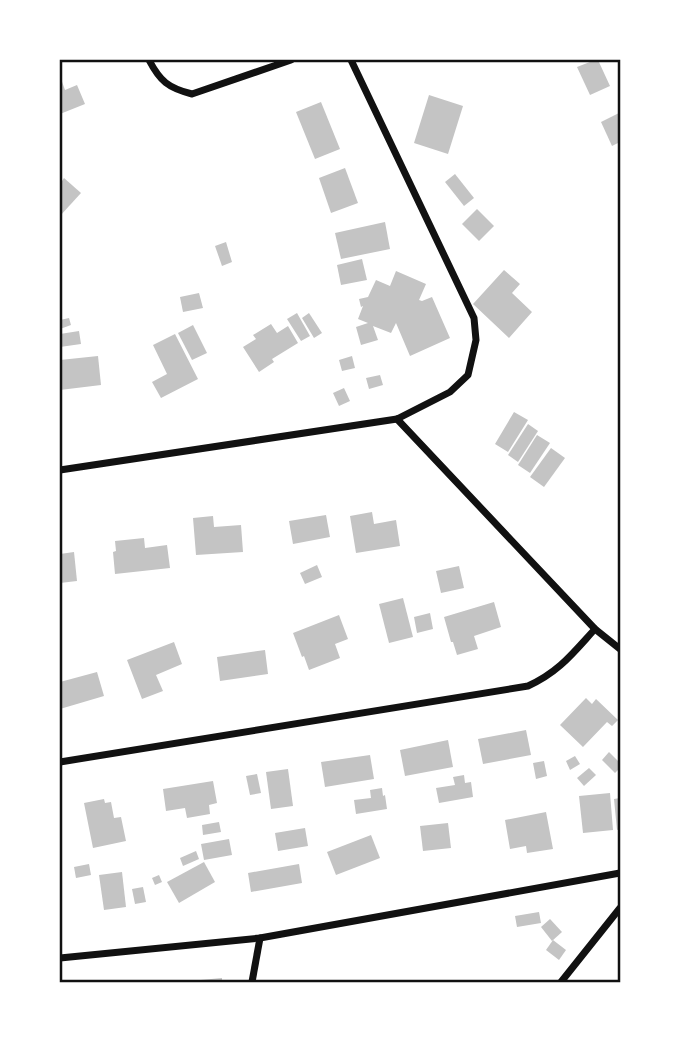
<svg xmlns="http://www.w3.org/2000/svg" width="680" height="1042" font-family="Mulish,sans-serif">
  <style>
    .building { fill: #c4c4c4 }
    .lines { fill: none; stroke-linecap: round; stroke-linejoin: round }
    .minor { stroke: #111; stroke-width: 7 }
    .neatline { fill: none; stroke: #111; stroke-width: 2.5 }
  </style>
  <rect width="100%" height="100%" fill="#fff"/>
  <!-- building -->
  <g class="building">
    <polygon points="595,60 598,60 610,86 590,95 577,67"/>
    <polygon points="60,76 65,90 77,85 85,104 60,114"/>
    <polygon points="429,95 463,106 448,154 414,143"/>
    <polygon points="321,102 340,149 315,159 296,112"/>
    <polygon points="619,113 620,117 620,142 612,146 601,122"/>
    <polygon points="345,168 358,203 331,213 319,178"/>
    <polygon points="455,174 474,198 464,206 445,182"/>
    <polygon points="64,178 81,193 60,216 60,184"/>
    <polygon points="477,209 494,226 479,241 462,224"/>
    <polygon points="385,222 390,249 341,259 335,233"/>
    <polygon points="226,242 232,262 222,266 215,246"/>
    <polygon points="362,259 367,280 341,285 337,265"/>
    <polygon points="504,270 520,284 512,293 532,312 509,338 473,304"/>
    <polygon points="396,271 426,284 419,300 422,301 432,297 450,338 410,356 396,323 391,333 373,326 378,340 361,345 356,327 368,323 358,319 363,306 361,307 359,299 368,297 376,280 390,286"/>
    <polygon points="199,293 203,308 183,312 180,297"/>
    <polygon points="297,313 310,336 301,341 287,319"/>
    <polygon points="309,313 322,333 314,338 302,318"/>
    <polygon points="69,318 71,325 60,329 60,320"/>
    <polygon points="271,324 277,333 288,326 298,343 272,359 274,362 259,372 243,347 256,339 253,335"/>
    <polygon points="193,325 207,353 192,360 178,333"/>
    <polygon points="79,331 81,344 60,347 60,334"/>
    <polygon points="175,334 198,379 161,398 152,382 167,374 153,345"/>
    <polygon points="98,356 101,385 60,390 60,360"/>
    <polygon points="352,356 355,368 342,371 339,360"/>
    <polygon points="380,375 383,385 369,389 366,378"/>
    <polygon points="344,388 350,401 339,406 333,393"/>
    <polygon points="514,412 528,420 508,452 495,444"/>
    <polygon points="528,424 538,431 518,462 508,455"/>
    <polygon points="537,435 550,443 530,473 518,465"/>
    <polygon points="551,448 565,458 544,487 530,477"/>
    <polygon points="372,512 374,524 396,520 400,546 356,553 350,516"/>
    <polygon points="326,515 330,537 293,544 289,521"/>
    <polygon points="213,516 214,527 241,525 243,552 196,555 193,518"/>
    <polygon points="144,538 145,548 167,545 170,568 115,574 113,552 116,551 115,541"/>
    <polygon points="74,552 77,581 60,583 60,554"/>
    <polygon points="317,565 322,577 305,584 300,573"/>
    <polygon points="459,566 464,588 441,593 436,571"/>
    <polygon points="403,598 413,637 389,643 379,604"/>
    <polygon points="494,602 501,627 474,636 478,649 457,655 453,642 451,642 444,617"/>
    <polygon points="430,613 433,629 417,633 414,617"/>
    <polygon points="339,615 348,639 335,644 340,658 309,670 304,656 302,657 293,633"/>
    <polygon points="174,642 182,664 156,675 163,691 142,699 127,660"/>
    <polygon points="265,650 268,674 220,681 217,657"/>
    <polygon points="97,672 104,696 60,709 60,682"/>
    <polygon points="586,698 592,704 596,699 618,720 612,726 607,722 583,747 560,725"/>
    <polygon points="526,730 531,755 483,764 478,739"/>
    <polygon points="448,740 453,767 405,776 400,750"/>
    <polygon points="609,752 620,763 620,768 615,773 602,760"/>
    <polygon points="370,755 374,779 325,787 321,762"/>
    <polygon points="575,756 580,764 570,770 566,761"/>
    <polygon points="544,761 547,776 536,779 533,763"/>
    <polygon points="589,768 596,775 584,786 577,778"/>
    <polygon points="288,769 293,806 271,809 266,772"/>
    <polygon points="257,774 261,793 250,795 246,776"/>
    <polygon points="464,775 465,783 471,782 473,797 439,803 436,788 455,785 453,777"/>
    <polygon points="213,781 217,803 209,805 210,814 187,818 185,808 166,811 163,789"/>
    <polygon points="382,788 383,796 385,795 387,809 356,814 354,800 371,798 370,790"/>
    <polygon points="610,793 613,830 583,833 579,796"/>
    <polygon points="620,798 620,829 617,830 614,799"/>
    <polygon points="104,799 105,803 111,802 114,818 121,817 126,841 93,848 84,803"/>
    <polygon points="546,812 553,849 527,853 526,846 510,849 505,820"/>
    <polygon points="219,822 221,832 203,835 202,825"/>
    <polygon points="448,823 451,848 423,851 420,826"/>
    <polygon points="305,828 308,846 278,851 275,833"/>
    <polygon points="371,835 380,858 336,875 327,852"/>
    <polygon points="229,839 232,855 204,860 201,844"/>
    <polygon points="196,851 199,859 183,866 180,858"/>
    <polygon points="204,862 215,882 179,903 167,882"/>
    <polygon points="89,864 91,875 76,878 74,867"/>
    <polygon points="299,864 302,883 251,892 248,873"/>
    <polygon points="122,872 126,907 104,910 99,875"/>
    <polygon points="159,875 162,882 155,885 152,878"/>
    <polygon points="143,887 146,902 135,904 132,889"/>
    <polygon points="539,912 541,923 517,927 515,916"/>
    <polygon points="550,919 562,932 552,941 541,927"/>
    <polygon points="553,940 566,950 559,960 546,950"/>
    <polygon points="222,978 222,982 190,982 190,981"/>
  </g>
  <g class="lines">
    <!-- minor -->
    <g class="minor">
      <path d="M149,60c11,21 19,28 43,34l99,-34"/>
      <polyline points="397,419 595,629 620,649"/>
      <polyline points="60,470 397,419 450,392 468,375 476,340 474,318 351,60"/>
      <path d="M60,762l468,-76c31,-14 45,-33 67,-57"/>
      <polyline points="60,958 260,938 620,873"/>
      <polyline points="252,982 260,938"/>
      <polyline points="561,982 620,908"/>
    </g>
  </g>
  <!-- border -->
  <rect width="680" height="1042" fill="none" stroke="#ffffff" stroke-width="122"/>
  <rect x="61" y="61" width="558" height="920" class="neatline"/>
</svg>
